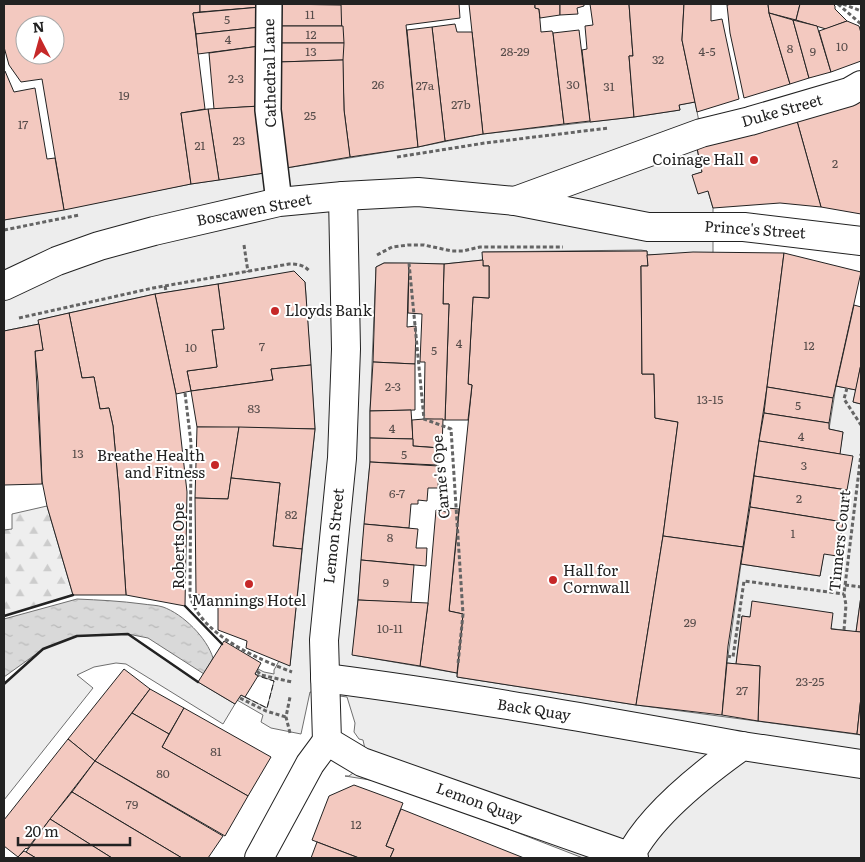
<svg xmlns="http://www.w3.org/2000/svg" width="865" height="862" font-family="Literata,serif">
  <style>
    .forest { fill: url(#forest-firs); stroke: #6f6f6f }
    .parking { fill: #ededed; stroke: #6f6f6f }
    .water { fill: url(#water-ripples); stroke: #6f6f6f }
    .building { fill: #f3c9c0; stroke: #222; fill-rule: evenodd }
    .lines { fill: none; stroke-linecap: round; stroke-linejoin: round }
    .pedestrian-casing { stroke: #222; stroke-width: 28 }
    .minor-casing { stroke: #222; stroke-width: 30 }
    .tertiary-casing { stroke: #222; stroke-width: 30 }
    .path { stroke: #646464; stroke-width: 3; stroke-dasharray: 4 2.5; stroke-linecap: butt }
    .pedestrian { stroke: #fff; stroke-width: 25 }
    .minor { stroke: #fff; stroke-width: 28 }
    .tertiary { stroke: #fff; stroke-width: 28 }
    .fence { stroke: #222; stroke-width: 1; stroke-dasharray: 6 2.5; stroke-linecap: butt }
    .wall { stroke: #222; stroke-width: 2.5 }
    .poi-dot { fill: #c62828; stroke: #fff; stroke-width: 2 }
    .labels { text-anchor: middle; stroke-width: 4; stroke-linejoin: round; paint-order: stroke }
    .number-label { font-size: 12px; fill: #564c4a }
    .street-label { font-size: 15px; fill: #222; stroke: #fff }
    .poi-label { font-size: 15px; fill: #222; stroke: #fff; text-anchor: end }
  </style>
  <defs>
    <pattern id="forest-firs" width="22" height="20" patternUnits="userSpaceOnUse" patternTransform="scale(1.25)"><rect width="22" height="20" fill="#eee"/><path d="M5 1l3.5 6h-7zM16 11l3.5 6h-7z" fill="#ccc"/></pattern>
    <pattern id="water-ripples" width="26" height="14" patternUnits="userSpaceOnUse" patternTransform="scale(1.25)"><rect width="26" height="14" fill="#d9d9d9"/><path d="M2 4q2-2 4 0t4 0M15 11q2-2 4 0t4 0" fill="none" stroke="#bababa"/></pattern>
  </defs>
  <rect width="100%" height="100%" fill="#fff"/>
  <!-- forest -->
  <polygon class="forest" points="47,506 73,595 4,616 4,530 12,529 12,514"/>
  <!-- parking -->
  <g class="parking">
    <polygon points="695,102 704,146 697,149 702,172 693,175 708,191 713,208 713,253 647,255 647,251 641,250 483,252 483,260 444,264 384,263 376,267 370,411 370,462 353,655 457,673 457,677 636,705 861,735 861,858 583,858 389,783 345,776 349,776 357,770 365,749 363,740 359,739 354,732 355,723 347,697 310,692 301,734 271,728 261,722 263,715 237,700 241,695 267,708 274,681 255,674 258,669 264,672 274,674 274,670 279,661 290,665 315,429 305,282 294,272 155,294 69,313 39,320 39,324 4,331 4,220 191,184 271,172 280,169 418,147 483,134 634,117 680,110 679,105"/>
    <polygon points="836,386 856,390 853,402 861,404 861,596 856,632 742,616 736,664 727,663 741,564 820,576 843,432 829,429"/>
    <polygon points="128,634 198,682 235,704 223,724 126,664 116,663 94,667 77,675 93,688 4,800 4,684 43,649 77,636"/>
  </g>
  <!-- water -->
  <path class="water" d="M77,599c22,1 44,2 66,5 6,1 14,1 20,3 20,7 44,31 50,51l-9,16 -56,-36 -20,-4 -51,2 -34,13 -39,28v-58z"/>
  <!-- building -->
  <g class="building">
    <path d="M4,4h196v8l-7,1 12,96 -24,4 10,71 -127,26 -22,-131 -21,3 -12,-17 -5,-18zM25,25h30v30h-30z"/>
    <polygon points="200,4 261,4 261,7 200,12"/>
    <polygon points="278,4 342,5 343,26 278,26"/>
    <polygon points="341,4 459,4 460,18 406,25 418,147 350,157 344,110"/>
    <polygon points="469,4 535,4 535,8 539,9 541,32 552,31 553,33 564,124 483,134"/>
    <polygon points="535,4 560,4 560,15 540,18 539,9 535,8"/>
    <polygon points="560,4 584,4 584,6 577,8 578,14 560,15"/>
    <polygon points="590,4 629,4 633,56 629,56 634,117 590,122 582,50 587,49 585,26 593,25"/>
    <polygon points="629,4 684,4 682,40 695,102 679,105 680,110 634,117 629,56 633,56"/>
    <polygon points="684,4 711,4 711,21 722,19 739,99 697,112 682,40"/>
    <polygon points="732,4 768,4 769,13 790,84 744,98 730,33 727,5"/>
    <polygon points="768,4 800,4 796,20 769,13"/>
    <polygon points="800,4 833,4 835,6 835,9 847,21 826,29 796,20"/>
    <polygon points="261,7 261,27 196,34 193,13"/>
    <polygon points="769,13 793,20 809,78 790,84"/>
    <polygon points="793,20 817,26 831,72 809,78"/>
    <polygon points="847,21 859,26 861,33 861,61 831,72 819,31"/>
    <polygon points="455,24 457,32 472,32 483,134 445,141 432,27"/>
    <polygon points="278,26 343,26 344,43 278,43"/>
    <polygon points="261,27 260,46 198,54 196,34"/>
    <polygon points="432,27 445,141 418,147 407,30"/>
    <polygon points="579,30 590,121 564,124 553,33"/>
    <polygon points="278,43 344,43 343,60 278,62"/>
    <polygon points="260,46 260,106 214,109 209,53"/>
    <polygon points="343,60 344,110 350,157 280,169 278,62"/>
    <polygon points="4,71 5,71 14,92 35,88 47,159 55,158 64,210 4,220"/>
    <polygon points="861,102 861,214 821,207 797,121"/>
    <polygon points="260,106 271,172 219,180 208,109"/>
    <polygon points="208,109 219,180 191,184 181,113"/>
    <polygon points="797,121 821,207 780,203 713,208 708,191 698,194 692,175 702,172 697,148"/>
    <polygon points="647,251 648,266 641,266 642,374 654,374 655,418 678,422 663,536 636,705 457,677 463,614 449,611 472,385 468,384 473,297 489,298 489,266 483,266 482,252"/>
    <polygon points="693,252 784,253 767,387 743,547 663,536 678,422 655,418 654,374 642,374 641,266 648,266 647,255"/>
    <polygon points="784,253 861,272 833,398 767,387"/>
    <polygon points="483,260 483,266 489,266 489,298 473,297 468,384 472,385 468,420 445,420 449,304 443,304 444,264"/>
    <polygon points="384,263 409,263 407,327 416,326 415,364 373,362 376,267"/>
    <polygon points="409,263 444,264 443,304 449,304 445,420 424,419 425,362 420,362 422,314 408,313"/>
    <polygon points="294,271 305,282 311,365 271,369 273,380 191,391 187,371 217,367 212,330 224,329 218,284"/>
    <polygon points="218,284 224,329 212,330 217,367 187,371 191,391 176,394 155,294"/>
    <polygon points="155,294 176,394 187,492 185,606 126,595 119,492 113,426 109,408 100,409 94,377 82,378 69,313"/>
    <polygon points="854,305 861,307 861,364 856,390 836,386"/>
    <polygon points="69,313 82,378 94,377 100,409 109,408 113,426 119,492 126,595 73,595 47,506 42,481 38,382 35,351 43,350 38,320"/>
    <polygon points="39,324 43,350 35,351 42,484 4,485 4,331"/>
    <polygon points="373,362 415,364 415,410 370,411"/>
    <polygon points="861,364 861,404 853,402"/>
    <polygon points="311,365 315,429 197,427 191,391 273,380 271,369"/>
    <polygon points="767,387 833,398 829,423 764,413"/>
    <polygon points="411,410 413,439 370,438 370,411"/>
    <polygon points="764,413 829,423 829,429 843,432 840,454 759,441"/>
    <polygon points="424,419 443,419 442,448 413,446 412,420"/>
    <polygon points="197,427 239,427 228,499 195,498"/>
    <polygon points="239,427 315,429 302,549 273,546 280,483 231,478"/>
    <polygon points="370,438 413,439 413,446 439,448 437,465 370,462"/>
    <polygon points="759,441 853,456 847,490 754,476"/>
    <polygon points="370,462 439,466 438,488 428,488 427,501 418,500 418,504 411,504 409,528 364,524"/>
    <polygon points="754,476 847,490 843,522 750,507"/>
    <polygon points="231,478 280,483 273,546 302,549 290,666 246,648 247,641 218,630 218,601 196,594 195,498 228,499"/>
    <polygon points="750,507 843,522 837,556 824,554 820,576 741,564"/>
    <polygon points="446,508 459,509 449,611 463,614 457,673 420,666 428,603 436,510 446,512"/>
    <polygon points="364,524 418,529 416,548 427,548 426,566 361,560"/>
    <polygon points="663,536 743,547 728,646 722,715 636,705"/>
    <polygon points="361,560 414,565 411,603 358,600"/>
    <polygon points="861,596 861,632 856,632"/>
    <polygon points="358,600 428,603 420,666 352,655"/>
    <polygon points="752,601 833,613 831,629 861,632 861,697 857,734 758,721 760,666 736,664 742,616 750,617"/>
    <polygon points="224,641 261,663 255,674 258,676 245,697 241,695 235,704 198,682"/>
    <polygon points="727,663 760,666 758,721 722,715"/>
    <polygon points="124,669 150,689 95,761 68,739"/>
    <polygon points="150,689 184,708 169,734 132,713"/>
    <polygon points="861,697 861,735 857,734"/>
    <polygon points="184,708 271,757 248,796 162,747"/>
    <polygon points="132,713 169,734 162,747 248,796 225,836 95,761"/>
    <polygon points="68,739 95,761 27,849 26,848 18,857 4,846 4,820"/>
    <polygon points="95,761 223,836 208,858 182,858 72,792"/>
    <polygon points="354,785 403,803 386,846 394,849 390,858 359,858 312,840 329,796"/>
    <polygon points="72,792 115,818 182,858 112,858 50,819"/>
    <polygon points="401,809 524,858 390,858 394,849 386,846"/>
    <polygon points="50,819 112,858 36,858 26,852"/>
    <polygon points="317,842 359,858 311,858"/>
    <polygon points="24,851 26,852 36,858 17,858"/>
  </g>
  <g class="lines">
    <defs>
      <polyline id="pedestrian" points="269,4 268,110 279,202"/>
      <g id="minor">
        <polyline points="343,196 346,349 342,458 324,640 327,741 362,762 634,858"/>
        <polyline points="515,201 701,133 750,121 849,92 861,85"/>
        <polyline points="4,286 57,261 99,246 154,231 279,202 343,196 418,192 515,201 648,227 744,227 861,241"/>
        <path d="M325,678c140,18 278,43 417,68"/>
        <path d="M629,858c20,-42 75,-85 113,-112l119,18"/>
      </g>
      <polyline id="tertiary" points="259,858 310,764 327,741"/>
    </defs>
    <!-- pedestrian casing -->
    <use href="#pedestrian" class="pedestrian-casing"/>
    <!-- minor casing -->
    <use href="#minor" class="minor-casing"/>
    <!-- tertiary casing -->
    <use href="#tertiary" class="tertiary-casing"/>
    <!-- path -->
    <g class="path">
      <polyline points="838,4 861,24"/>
      <polyline points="843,4 861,11"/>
      <polyline points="397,157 485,143 609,128"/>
      <polyline points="4,230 79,215"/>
      <polyline points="244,245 248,272"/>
      <polyline points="377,255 392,247 408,245 424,245 452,251 463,251 480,247 563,247"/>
      <polyline points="409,263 424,419 451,429 463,614 458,664"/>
      <polyline points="165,286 166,291"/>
      <path d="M19,318l134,-30 136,-24c8,0 16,1 21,8"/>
      <polyline points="847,388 844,399 861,425"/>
      <path d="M185,393l6,50 -1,152c9,39 68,64 102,77"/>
      <polyline points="845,585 861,587"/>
      <polyline points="844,630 846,605 844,594 861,454"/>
      <polyline points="727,656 733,657 744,581 844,594"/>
      <polyline points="257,671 261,675 292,682"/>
      <polyline points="240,698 266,711 286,717"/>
      <polyline points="290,733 286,717 290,697"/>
    </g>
    <!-- pedestrian -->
    <use href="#pedestrian" class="pedestrian"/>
    <!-- minor -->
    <use href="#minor" class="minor"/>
    <!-- tertiary -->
    <use href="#tertiary" class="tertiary"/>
    <!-- fence -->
    <polyline class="fence" points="245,697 267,708 274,681 258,676"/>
    <!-- wall -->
    <g class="wall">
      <polyline points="185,606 222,644"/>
      <polyline points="4,616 73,595"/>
      <polyline points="4,684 43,649 77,636 128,634 198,682"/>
    </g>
  </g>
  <!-- markers -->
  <g class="poi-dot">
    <circle cx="754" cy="160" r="5"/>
    <circle cx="275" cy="311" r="5"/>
    <circle cx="215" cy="465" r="5"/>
    <circle cx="553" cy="580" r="5"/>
    <circle cx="249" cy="584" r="5"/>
  </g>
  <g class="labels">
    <!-- number labels -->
    <g class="number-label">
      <text x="310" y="19">11</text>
      <text x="227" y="24">5</text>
      <text x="311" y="39">12</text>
      <text x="228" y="44">4</text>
      <text x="842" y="51">10</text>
      <text x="790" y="53">8</text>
      <text x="311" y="56">13</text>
      <text x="515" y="56">28-29</text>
      <text x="707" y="56">4-5</text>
      <text x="813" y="56">9</text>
      <text x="658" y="64">32</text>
      <text x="236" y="83">2-3</text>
      <text x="378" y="89">26</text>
      <text x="573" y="89">30</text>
      <text x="425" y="90">27a</text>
      <text x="609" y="91">31</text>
      <text x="124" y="100">19</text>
      <text x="461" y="109">27b</text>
      <text x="310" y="120">25</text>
      <text x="23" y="129">17</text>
      <text x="239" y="145">23</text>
      <text x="200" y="150">21</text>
      <text x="835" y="168">2</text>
      <text x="459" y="348">4</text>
      <text x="809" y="350">12</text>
      <text x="262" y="351">7</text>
      <text x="191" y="352">10</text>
      <text x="434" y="355">5</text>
      <text x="393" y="391">2-3</text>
      <text x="710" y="404">13-15</text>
      <text x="798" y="410">5</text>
      <text x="254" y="413">83</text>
      <text x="392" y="433">4</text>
      <text x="801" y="441">4</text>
      <text x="78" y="458">13</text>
      <text x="404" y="459">5</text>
      <text x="804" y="470">3</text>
      <text x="397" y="498">6-7</text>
      <text x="799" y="503">2</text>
      <text x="291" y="519">82</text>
      <text x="793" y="538">1</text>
      <text x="390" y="542">8</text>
      <text x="386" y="587">9</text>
      <text x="690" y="627">29</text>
      <text x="390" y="633">10-11</text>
      <text x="810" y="686">23-25</text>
      <text x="742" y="695">27</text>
      <text x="216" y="756">81</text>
      <text x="163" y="778">80</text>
      <text x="132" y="809">79</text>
      <text x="356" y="829">12</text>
    </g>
    <!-- street labels -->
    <g class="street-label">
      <text transform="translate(270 73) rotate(-91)" y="5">Cathedral Lane</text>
      <text transform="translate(782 111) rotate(-16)" y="5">Duke Street</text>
      <text transform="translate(254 210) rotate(-11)" y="5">Boscawen Street</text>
      <text transform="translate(755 230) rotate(4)" y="5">Prince's Street</text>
      <text transform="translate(441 477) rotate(-95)" y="5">Carne's Ope</text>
      <text transform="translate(334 536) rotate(-84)" y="5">Lemon Street</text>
      <text transform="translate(840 541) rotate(-84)" y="5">Tinners Court</text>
      <text transform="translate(179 546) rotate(-90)" y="5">Roberts Ope</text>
      <text transform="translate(534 710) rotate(9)" y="5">Back Quay</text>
      <text transform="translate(479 803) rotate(20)" y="5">Lemon Quay</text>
    </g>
    <!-- poi labels -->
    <g class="poi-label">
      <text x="744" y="165">Coinage Hall</text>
      <text x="285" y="316" text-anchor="start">Lloyds Bank</text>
      <text x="205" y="461">Breathe Health<tspan x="205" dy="17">and Fitness</tspan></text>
      <text x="563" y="576" text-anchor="start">Hall for<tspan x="563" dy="17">Cornwall</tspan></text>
      <text x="249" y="606" text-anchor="middle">Mannings Hotel</text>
    </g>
  </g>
  <!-- border -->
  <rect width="865" height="862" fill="none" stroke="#222222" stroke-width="10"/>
  <!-- north arrow -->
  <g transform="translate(40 40) rotate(354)"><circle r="24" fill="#ffffff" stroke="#a7a7a7"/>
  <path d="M0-4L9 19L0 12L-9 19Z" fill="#c62828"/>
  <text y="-8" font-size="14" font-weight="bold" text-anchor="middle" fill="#222222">N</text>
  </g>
  <!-- scale -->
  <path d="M18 837v8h112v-8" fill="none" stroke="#222222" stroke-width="2.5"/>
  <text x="25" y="837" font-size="15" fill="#222222" stroke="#ffffff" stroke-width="4" paint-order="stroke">20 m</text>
</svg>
